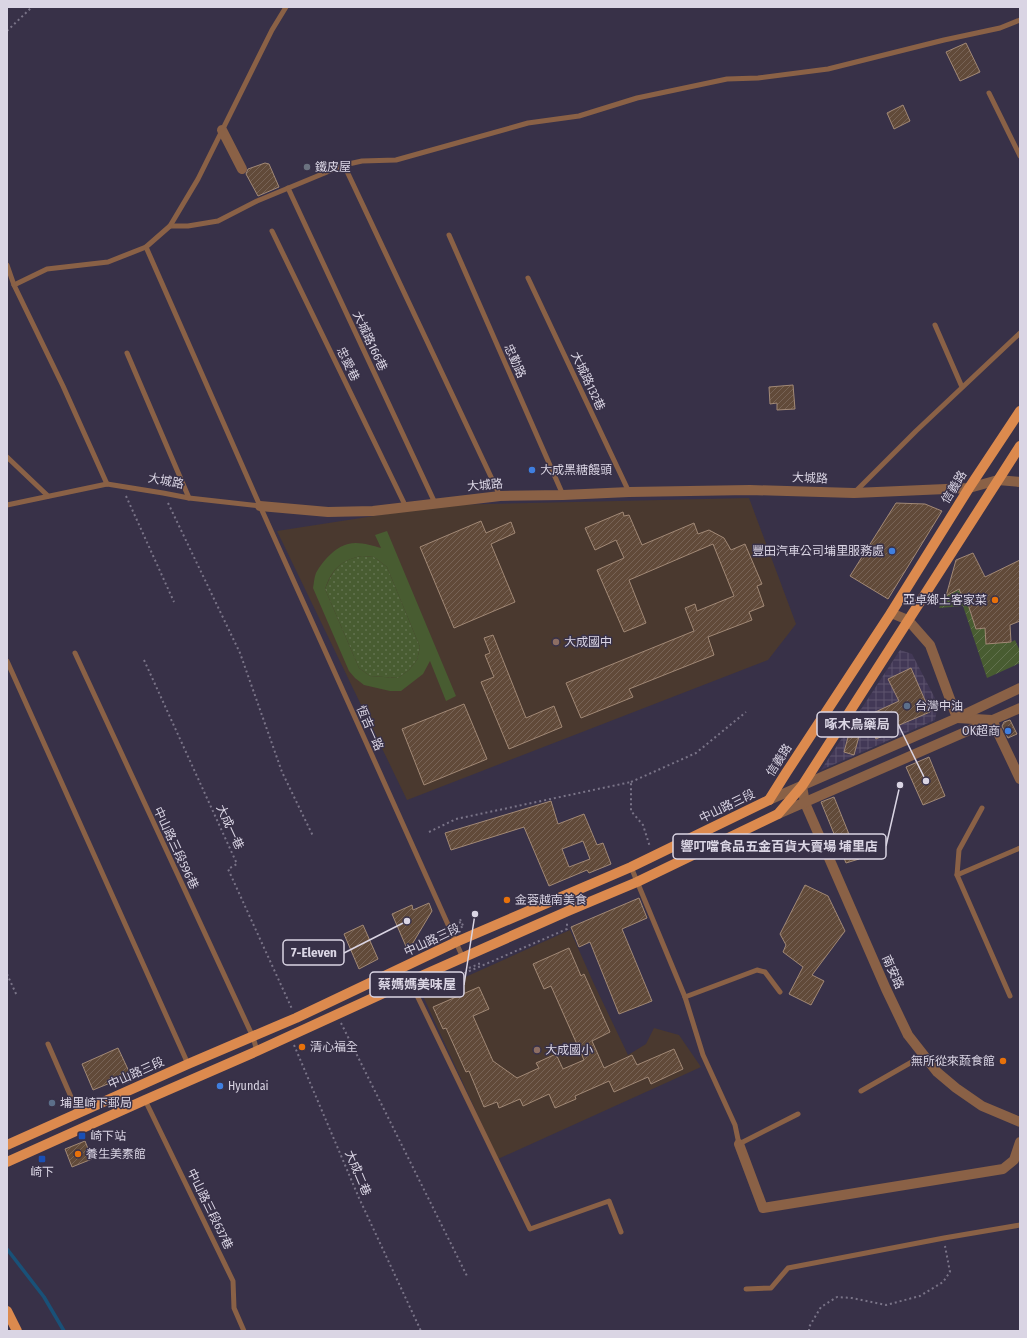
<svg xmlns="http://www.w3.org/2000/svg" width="1027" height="1338" font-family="'Fira Sans Condensed','Noto Sans TC',sans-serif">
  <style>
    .industrial { fill: url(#industrial-grid) }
    .education { fill: #4a392f }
    .grass { fill: url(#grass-dots) }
    .park { fill: #485c31; fill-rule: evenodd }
    .garden { fill: url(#garden-furrows) }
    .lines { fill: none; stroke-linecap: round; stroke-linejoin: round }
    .stream { stroke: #195178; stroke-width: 3.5 }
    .building { fill: url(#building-hatch); stroke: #a28976; fill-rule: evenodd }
    .path { stroke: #7a7488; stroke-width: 2; stroke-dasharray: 2 3; stroke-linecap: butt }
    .service { stroke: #8a6146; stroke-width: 5 }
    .minor { stroke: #8a6146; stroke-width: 10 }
    .tertiary { stroke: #8a6146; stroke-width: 10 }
    .primary { stroke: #dc8a4e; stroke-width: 10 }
    .worship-dot { fill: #6b7280; stroke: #383148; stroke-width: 1.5 }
    .shop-dot { fill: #3f7fe0; stroke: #383148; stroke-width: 1.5 }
    .food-dot { fill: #e8710a; stroke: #383148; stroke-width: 1.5 }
    .education-dot { fill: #8d6e63; stroke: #383148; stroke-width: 1.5 }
    .service-dot { fill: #5c6f8a; stroke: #383148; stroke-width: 1.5 }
    .transit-dot { fill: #1a4fb4; stroke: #383148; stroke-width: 1.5 }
    .labels { text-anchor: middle; stroke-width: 3; stroke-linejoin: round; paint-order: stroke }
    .poi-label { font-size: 12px; fill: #dad5e4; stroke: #383148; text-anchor: start }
    .street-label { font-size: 12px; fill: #dad5e4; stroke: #383148 }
    .leader { fill: none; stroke: #dad5e4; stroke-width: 1.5 }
    .callout-dot { fill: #dad5e4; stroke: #383148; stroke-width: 1.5 }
    .callout { fill: #383148; stroke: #dad5e4; stroke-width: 1.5 }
    .callout-label { font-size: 13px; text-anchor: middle; font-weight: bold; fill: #dad5e4 }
  </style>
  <defs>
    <pattern id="industrial-grid" width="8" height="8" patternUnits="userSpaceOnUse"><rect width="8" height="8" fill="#423856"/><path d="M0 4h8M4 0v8" fill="none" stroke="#5d546e"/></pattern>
    <pattern id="grass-dots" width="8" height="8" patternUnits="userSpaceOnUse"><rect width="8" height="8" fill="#485c31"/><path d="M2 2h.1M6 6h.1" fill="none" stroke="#62724f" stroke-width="1.8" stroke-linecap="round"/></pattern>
    <pattern id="garden-furrows" width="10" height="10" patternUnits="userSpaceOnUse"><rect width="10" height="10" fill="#485c31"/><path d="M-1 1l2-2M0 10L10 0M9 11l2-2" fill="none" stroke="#62724f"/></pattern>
    <pattern id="building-hatch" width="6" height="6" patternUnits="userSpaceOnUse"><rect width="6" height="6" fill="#614a39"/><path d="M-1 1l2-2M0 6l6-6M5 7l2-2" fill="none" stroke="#776356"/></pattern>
  </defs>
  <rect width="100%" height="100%" fill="#383148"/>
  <!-- industrial -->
  <polygon class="industrial" points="900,650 912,654 938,704 935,720 821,770"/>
  <!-- education -->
  <g class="education">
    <polygon points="749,498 796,624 768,660 407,800 277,531 445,505"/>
    <polygon points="570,930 594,984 628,1055 646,1044 654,1028 679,1035 701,1067 498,1159 423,996"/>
  </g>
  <!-- grass -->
  <path class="grass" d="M362,556l12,1 13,10 33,80 -3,13 -8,10 -11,8 -28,-2 -11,-8 -34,-79c8,-20 15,-29 37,-33z"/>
  <!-- park -->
  <path class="park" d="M387,531l69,165 -10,5 -16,-40 -7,13 -22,17h-11l-26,-6 -9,-7 -6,-7 -36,-83c1,-5 1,-10 3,-15 6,-11 19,-26 32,-29 10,-3 23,1 33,4l-6,-13zM362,556l12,1 13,10 33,80 -3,13 -8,10 -11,8 -28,-2 -11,-8 -34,-79c7,-20 16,-29 37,-33z"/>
  <!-- garden -->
  <polygon class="garden" points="959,589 962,595 975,591 978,597 967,602 976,629 985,628 1011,642 1015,640 1020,651 1020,663 987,678 963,606 939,608 947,592 951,593"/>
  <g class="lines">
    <!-- stream -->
    <polyline class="stream" points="7,1249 44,1297 64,1331"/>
  </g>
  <!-- building -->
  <g class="building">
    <polygon points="966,43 980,72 960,81 946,52"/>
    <polygon points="903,105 910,121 894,129 887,113"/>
    <polygon points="265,163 269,164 279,187 258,196 246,174 248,169"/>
    <polygon points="793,385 795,409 777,410 777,403 770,404 769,387"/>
    <polygon points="896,503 925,504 942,511 888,599 850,576"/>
    <polygon points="623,512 624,516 629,515 642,545 694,523 698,534 709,530 724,538 731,550 745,544 762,584 757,586 764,606 749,612 752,620 708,637 714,655 629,689 633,697 581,718 566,683 694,631 685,608 695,604 697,611 734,596 713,544 629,580 646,623 624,632 597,570 624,558 616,540 595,550 585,528"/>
    <polygon points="481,521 486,533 511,522 515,533 491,544 515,602 454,628 420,547"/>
    <polygon points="973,553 985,577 1020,560 1020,621 1010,625 1011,642 986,644 985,628 976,629 965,595 962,596 959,589 946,596 956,560"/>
    <polygon points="493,635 526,718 554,706 562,727 509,749 481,682 494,677 485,655 490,653 484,638"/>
    <polygon points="911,668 930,712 897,726 898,729 876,739 868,721 871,714 899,701 888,679"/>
    <polygon points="464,704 487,759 424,785 402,729"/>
    <polygon points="853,719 863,721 854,755 844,752"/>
    <polygon points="1010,720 1017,734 1008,738 1002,726 1004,722"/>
    <polygon points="929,757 945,796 923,805 906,767"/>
    <polygon points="834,797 859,859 846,863 821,802"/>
    <path d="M551,801l7,23 26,-10 13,31 6,-2 8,21 -22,9 -2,-3 -38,16 -25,-59 -73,23 -6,-17zM583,841l7,18 -21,8 -7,-18z"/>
    <polygon points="805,885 828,896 845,931 812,975 824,981 811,1005 789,994 803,967 783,952 786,945 780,934"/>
    <polygon points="639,898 647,918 622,929 652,1001 619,1014 590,942 579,947 571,927"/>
    <polygon points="429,903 432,911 408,951 392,914 412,905 413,910"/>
    <polygon points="363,925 378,959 359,969 344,934"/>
    <polygon points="569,948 581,976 584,974 610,1032 592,1041 604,1068 632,1055 637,1065 674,1049 683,1069 651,1084 648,1077 614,1092 609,1081 575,1096 576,1099 555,1108 549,1094 523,1106 520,1099 499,1108 497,1102 484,1107 469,1071 466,1072 446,1028 443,1029 433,1007 479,987 489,1009 473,1016 493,1061 517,1078 539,1068 536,1063 556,1054 563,1069 584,1060 551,986 544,989 533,964"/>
    <polygon points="118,1048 133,1080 123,1084 120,1079 93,1090 82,1064"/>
    <polygon points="85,1141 92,1159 72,1167 65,1149"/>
  </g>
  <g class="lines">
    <!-- path -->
    <g class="path">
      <polyline points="7,31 32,7"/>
      <polyline points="126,496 174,602"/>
      <polyline points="168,503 240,653 282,772 313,836"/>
      <polyline points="144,660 237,864 228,869 292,1009"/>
      <polyline points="631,782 696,753 746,712"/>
      <polyline points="429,832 456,819 631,782 631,811 643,825 650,847"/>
      <polyline points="462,928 459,920 460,919 464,928"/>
      <polyline points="469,968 479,964 479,962"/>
      <polyline points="7,974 17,996"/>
      <polyline points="423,991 567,929 567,922"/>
      <polyline points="341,1023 467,1276"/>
      <polyline points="294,1045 359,1198 421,1331"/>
      <polyline points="809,1331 809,1327 821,1307 837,1297 852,1298 886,1305 920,1296 943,1282 950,1272 945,1246"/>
    </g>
    <!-- service -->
    <g class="service">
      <polyline points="989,93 1020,156"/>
      <polyline points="344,165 500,496"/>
      <polyline points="288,188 435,503"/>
      <polyline points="170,226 188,226 218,221 257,201 344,165 362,161 396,160 528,123 579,116 637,98 727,79 758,78 828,69 944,40 1000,28 1020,20"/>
      <polyline points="272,231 406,507"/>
      <polyline points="449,235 563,495"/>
      <polyline points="146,247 260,506 463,958"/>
      <polyline points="7,265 14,285 63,386 107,484"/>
      <polyline points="528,278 629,492"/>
      <polyline points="14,285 47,269 108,262 146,247 170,226 198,179 272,30 286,7"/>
      <polyline points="935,325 962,387"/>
      <polyline points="127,353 189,498"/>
      <polyline points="7,457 48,496"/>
      <polyline points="855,492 916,431 1020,333"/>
      <polyline points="7,505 107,484 163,493 189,498 260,506"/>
      <polyline points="75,653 253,1037 257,1051"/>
      <polyline points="7,661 188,1064"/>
      <polyline points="982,808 959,850 957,875 1010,996"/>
      <polyline points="631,867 685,997 703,1055 735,1125 739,1144 798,1114"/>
      <polyline points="957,875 1020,848"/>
      <polyline points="410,981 530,1229 609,1201 621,1232"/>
      <polyline points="685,997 757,970 765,972 780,992"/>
      <polyline points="48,1044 78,1113"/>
      <polyline points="861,1091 924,1055"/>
      <polyline points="145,1100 233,1281 234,1308 244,1331"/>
      <polyline points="746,1289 771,1288 788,1268 944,1238 1020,1225"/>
    </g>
    <!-- minor -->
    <g class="minor">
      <polyline points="222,130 242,169"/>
      <polyline points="260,506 328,512 373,511 500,496 563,495 629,492 750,490 854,493 969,488 998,480 1020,482"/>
      <polyline points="891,613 908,620 930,645 957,718 992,720 1020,779"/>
      <polyline points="739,1144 763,1208 1003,1169 1014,1160 1020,1142"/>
    </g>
    <!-- tertiary -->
    <g class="tertiary">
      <polyline points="802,786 805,803 886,989 908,1035 937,1072 956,1088 982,1106 1020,1122"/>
      <polyline points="769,800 957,718 1020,688"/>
      <polyline points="778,814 1020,708"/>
    </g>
    <!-- primary -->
    <g class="primary">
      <polyline points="769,800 786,773 891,613 969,488 1020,411"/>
      <polyline points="7,1145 188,1064 296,1018 456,942 631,867 769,800"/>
      <polyline points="7,1162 145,1100 257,1051 410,981 568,911 637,882 778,814 802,786 1020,446"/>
      <polyline points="7,1311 17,1331"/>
    </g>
  </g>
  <!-- markers -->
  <circle class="worship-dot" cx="307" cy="167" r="4"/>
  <g class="shop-dot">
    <circle cx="532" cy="470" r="4"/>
    <circle cx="892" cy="551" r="4"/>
    <circle cx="1008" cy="731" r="4"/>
    <circle cx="220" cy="1086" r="4"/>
  </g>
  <g class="food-dot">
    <circle cx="995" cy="600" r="4"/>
    <circle cx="507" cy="900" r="4"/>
    <circle cx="302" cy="1047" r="4"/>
    <circle cx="1003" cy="1061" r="4"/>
    <circle cx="78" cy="1154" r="4"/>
  </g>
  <g class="education-dot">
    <circle cx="556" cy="642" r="4"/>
    <circle cx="537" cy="1050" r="4"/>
  </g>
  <g class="service-dot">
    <circle cx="907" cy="706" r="4"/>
    <circle cx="52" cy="1103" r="4"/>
  </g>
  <g class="transit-dot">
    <rect x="78" y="1132" width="8" height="8" rx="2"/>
    <rect x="38" y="1155" width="8" height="8" rx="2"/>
  </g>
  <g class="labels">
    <!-- poi labels -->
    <g class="poi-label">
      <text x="315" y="171">鐵皮屋</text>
      <text x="540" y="474">大成黑糖饅頭</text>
      <text x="884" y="555" text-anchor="end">豐田汽車公司埔里服務處</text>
      <text x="987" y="604" text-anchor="end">亞卓鄉土客家菜</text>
      <text x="564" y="646">大成國中</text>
      <text x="915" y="710">台灣中油</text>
      <text x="1000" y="735" text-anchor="end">OK超商</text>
      <text x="515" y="904">金蓉越南美食</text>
      <text x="310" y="1051">清心福全</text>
      <text x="545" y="1054">大成國小</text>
      <text x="995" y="1065" text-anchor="end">無所從來蔬食館</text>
      <text x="228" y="1090">Hyundai</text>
      <text x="60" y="1107">埔里崎下郵局</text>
      <text x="90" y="1140">崎下站</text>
      <text x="86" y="1158">養生美素館</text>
      <text x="42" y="1176" text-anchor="middle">崎下</text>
    </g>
    <!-- street labels -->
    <g class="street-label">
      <text transform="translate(370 341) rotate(65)" y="4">大城路166巷</text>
      <text transform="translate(515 361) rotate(66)" y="4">忠勤路</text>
      <text transform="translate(348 364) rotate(64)" y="4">忠愛巷</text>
      <text transform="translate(588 381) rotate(65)" y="4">大城路132巷</text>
      <text transform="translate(810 478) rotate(2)" y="4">大城路</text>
      <text transform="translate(166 481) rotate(11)" y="4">大城路</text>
      <text transform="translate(485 485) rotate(-5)" y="4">大城路</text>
      <text transform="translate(954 487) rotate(-58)" y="4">信義路</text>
      <text transform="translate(370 728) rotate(66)" y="4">恆吉一路</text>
      <text transform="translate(779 760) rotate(-57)" y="4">信義路</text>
      <text transform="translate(727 806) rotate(-26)" y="4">中山路三段</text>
      <text transform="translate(230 827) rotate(65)" y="4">大成一巷</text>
      <text transform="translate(176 848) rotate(65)" y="4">中山路三段596巷</text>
      <text transform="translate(432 940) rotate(-25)" y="4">中山路三段</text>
      <text transform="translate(893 972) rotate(66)" y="4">南安路</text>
      <text transform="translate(136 1073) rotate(-24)" y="4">中山路三段</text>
      <text transform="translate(358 1173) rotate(67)" y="4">大成二巷</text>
      <text transform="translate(210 1209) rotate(64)" y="4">中山路三段637巷</text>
    </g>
  </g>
  <!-- callouts -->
  <path class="leader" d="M926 781L898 724M900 785L886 846M407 921L344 953M475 914L464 985"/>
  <g class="callout-dot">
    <circle cx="926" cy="781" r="4"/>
    <circle cx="900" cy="785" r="4"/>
    <circle cx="407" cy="921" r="4"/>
    <circle cx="475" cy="914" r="4"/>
  </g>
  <g class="callout">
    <rect x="817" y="712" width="81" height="25" rx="4"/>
    <rect x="673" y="834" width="213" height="25" rx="4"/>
    <rect x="283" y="940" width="61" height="25" rx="4"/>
    <rect x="370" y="972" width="94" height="25" rx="4"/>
  </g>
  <g class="callout-label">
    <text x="857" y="729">啄木鳥藥局</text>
    <text x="779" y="851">響叮噹食品五金百貨大賣場 埔里店</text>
    <text x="314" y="957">7-Eleven</text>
    <text x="417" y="989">蔡媽媽美味屋</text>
  </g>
  <!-- border -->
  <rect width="1027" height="1338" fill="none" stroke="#dad5e4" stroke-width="16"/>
</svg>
